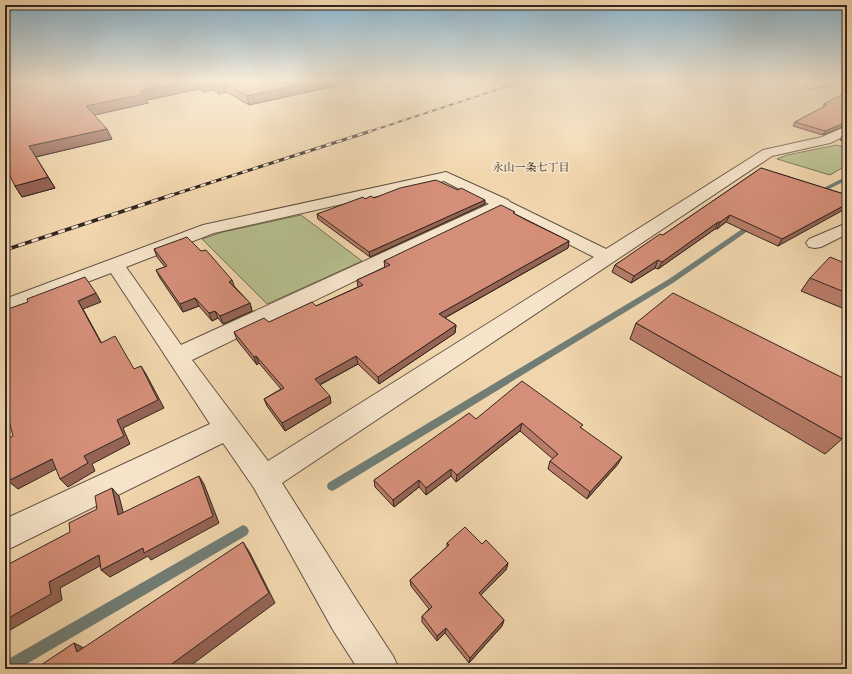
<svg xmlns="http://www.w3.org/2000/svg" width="852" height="674" font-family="'Libre Caslon Text','Noto Serif JP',serif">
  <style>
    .green { fill: #b6be8d; stroke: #747257 }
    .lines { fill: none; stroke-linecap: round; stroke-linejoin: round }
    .stream { fill: #717e76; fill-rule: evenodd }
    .minor-casing { stroke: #625244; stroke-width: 2 }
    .minor { fill: #f6e4ca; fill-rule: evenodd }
    .rail-far2-casing { stroke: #332621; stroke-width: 2 }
    .rail-far1-casing { stroke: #332621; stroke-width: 3 }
    .rail-casing { stroke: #332621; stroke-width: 3.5 }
    .rail-far2 { stroke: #f6e4ca; stroke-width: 1.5; stroke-dasharray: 4.5; stroke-linecap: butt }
    .rail-far1 { stroke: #f6e4ca; stroke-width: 2; stroke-dasharray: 5.5; stroke-linecap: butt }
    .rail { stroke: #f6e4ca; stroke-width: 2.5; stroke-dasharray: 7; stroke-linecap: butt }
    .wall { fill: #b77b68; stroke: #332621 }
    .shaded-wall { fill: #956455; stroke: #332621 }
    .building { fill: #d58f79; stroke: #332621 }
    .labels { text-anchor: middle; stroke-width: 3.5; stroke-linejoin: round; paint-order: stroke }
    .far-neighbourhood-label { font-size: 11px; fill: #332621; stroke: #f6e4ca }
  </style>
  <rect width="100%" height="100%" fill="#f1d6ad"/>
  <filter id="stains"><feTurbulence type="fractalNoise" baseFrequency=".005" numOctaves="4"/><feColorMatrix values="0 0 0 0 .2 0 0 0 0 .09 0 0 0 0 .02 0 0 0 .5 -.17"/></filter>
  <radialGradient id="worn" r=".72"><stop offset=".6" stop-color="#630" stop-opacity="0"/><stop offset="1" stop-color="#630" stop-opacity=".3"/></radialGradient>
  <!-- green -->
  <g class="green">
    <polygon points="837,145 847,148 847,165 830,175 777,159 787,155"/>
    <polygon points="301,215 362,261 267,304 202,239 223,232"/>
  </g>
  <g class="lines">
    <!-- stream -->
    <g class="stream">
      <polygon points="847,176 847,180 819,194 814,193"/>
      <polygon points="753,223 755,224 755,226 673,283 336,489 332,491 328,489 327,486 328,483 669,279 742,229"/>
      <polygon points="243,525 247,527 249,531 247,535 18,669 5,669 5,661"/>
    </g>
    <defs>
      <g id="minor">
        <polygon points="375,80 389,80 392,83 387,86"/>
        <polygon points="823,80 842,80 840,82 810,89 805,86 807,84"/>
        <path d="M847,126v9l-17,8 -58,13 -490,327 77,121 34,52 6,13h-41l-25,-39 -79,-142 -31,-45 -218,108v-32l205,-95 -99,-151 -106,40v-14l198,-74 243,-53 62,28 2,2 96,47 157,-99 59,-13zM444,181l45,23 -308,141 -55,-78 88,-34zM501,210l93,47 -326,204 -76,-101z"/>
        <polygon points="847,223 847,234 821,247 815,248 809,247 806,243 809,239"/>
      </g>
    </defs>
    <!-- minor casing -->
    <use href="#minor" class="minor-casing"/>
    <!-- minor -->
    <use href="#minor" class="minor"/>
    <defs>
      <polyline id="rail-far2" points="368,132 527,80"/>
      <polyline id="rail-far1" points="169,196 371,131"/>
      <polyline id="rail" points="5,250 172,195"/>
    </defs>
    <!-- rail-far2 casing -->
    <use href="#rail-far2" class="rail-far2-casing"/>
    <!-- rail-far1 casing -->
    <use href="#rail-far1" class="rail-far1-casing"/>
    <!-- rail casing -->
    <use href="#rail" class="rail-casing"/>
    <!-- rail-far2 -->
    <use href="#rail-far2" class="rail-far2"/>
    <!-- rail-far1 -->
    <use href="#rail-far1" class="rail-far1"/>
    <!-- rail -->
    <use href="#rail" class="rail"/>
  </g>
  <!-- wall -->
  <g class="wall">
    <polygon points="5,80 337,80 338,85 249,105 227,92 219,94 213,90 204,92 199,89 147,100 148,103 94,115 112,139 36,157 55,188 22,197 15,186"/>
    <polygon points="847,92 847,125 823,135 793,126 795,122 822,108 824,104"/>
    <polygon points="847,134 847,142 840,140 842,136"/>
    <polygon points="761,168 847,195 778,246 726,222 717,229 715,229 658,269 655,268 631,283 612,272 615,265 663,235"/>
    <polygon points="374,198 485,204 370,257 318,219 317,214 365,199"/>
    <polygon points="515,214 569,241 568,248 445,318 456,325 455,333 379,384 358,364 320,385 331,403 285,431 267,406 264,399 281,389 259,363 257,365 237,340 234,332 269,322 316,306 358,287 357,280 385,268 384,261"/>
    <polygon points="154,249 201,251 250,303 252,311 223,324 218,318 212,321 199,306 183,312 160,278 156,270 165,267 157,257"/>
    <polygon points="847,264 847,310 801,291 810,278"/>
    <polygon points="636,323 842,439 825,454 630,339"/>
    <polygon points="476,419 581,428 618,464 587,499 548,469 550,461 553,459 520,431 456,482 451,476 426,495 419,487 394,507 375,487 374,480"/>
    <polygon points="447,543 482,544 508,563 506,570 481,595 504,620 502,626 469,663 445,633 437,641 422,622 422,616 429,609 411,586 410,580 447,547"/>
  </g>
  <!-- shaded-wall -->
  <g class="shaded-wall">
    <polygon points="196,80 199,89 147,100 148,103 90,116 86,106 140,91"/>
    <polygon points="319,80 337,80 338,85 249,105 247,96"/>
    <polygon points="210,81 213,90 204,92 201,83"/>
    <polygon points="225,83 227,92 219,94 217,85"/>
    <polygon points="847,122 847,125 823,135 825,131"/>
    <polygon points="107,129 112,139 35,157 29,146"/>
    <polygon points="48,177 55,188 22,197 15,186"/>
    <polygon points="485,200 485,204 370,257 369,252"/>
    <polygon points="847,204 847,208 778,246 782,239"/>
    <polygon points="730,215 726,222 717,229 720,222"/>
    <polygon points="718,222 715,229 658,269 662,262"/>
    <polygon points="569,241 568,248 439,321 439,314"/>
    <polygon points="658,260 655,268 631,283 634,276"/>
    <polygon points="232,280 235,288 229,282"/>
    <polygon points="96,293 101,302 83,309 106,351 101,343 78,301"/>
    <polygon points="195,298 199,306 183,312 180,304"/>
    <polygon points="250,303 252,311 223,324 220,316"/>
    <polygon points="215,311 218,318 212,321 209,313"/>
    <polygon points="456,325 455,333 379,384 378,377"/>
    <polygon points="256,356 259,363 257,365 254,357"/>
    <polygon points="356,356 358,364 317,386 315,379"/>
    <polygon points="141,366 146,374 164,408 123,428 130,444 92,464 95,471 68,487 60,479 84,456 117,420"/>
    <polygon points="330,396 331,403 285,431 282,423"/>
    <polygon points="522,423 520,431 456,482 457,475"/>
    <polygon points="622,457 618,464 587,499 590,492"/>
    <polygon points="52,459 60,467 18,489 8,481"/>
    <polygon points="451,469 451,476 426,495 426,488"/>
    <polygon points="199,476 204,484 219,523 151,560 148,556 110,577 101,570 143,548"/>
    <polygon points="419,480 419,487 394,507 393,500"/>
    <polygon points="112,488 119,496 126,523 118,515"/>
    <polygon points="243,542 250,553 275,603 186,669 165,669"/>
    <polygon points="99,555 107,562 60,588 62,600 5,633 5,620 49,582"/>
    <polygon points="508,563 506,570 478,598 479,593"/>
    <polygon points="504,620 502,626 469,663 470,658"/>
    <polygon points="446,628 445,633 437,641 437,636"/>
    <polygon points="74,643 90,651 77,652"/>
  </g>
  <!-- building -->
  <g class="building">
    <polygon points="5,80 196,80 140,91 145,94 86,106 107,129 29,146 48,177 15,186 5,166"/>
    <polygon points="196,80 319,80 247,96 225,83 217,85 210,81 201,83"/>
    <polygon points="847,92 847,122 825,131 795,122 827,105 824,104"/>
    <polygon points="847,134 847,138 842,136"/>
    <polygon points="761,168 847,195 847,204 782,239 730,215 720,222 718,222 662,262 658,260 634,276 615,265 660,234 663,235"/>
    <polygon points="436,180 458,190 461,188 485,200 369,252 317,214 363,197 365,199 371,196 374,198 400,188"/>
    <polygon points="501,205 515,212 513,213 526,220 569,241 439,314 456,325 378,377 356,356 315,379 330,396 282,423 264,399 284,388 256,356 254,357 234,332 264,318 269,322 312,302 316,306 363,285 357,280 390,265 384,261"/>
    <polygon points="187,237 201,251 206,250 232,280 229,282 250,303 220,316 215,311 209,313 195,298 180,304 156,270 167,266 154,249"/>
    <polygon points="830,257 847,264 847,293 810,278"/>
    <polygon points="85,277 96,293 78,301 101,343 115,336 134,369 141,366 158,400 117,420 124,436 84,456 88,463 60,479 52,459 8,481 5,470 5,440 13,436 5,405 5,310 28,302 27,299"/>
    <polygon points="673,293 847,380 847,431 842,439 636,323"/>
    <polygon points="522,381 583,425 580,427 622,457 590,492 550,461 558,454 522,423 457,475 451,469 426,488 419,480 393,500 374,480 469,413 476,419"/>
    <polygon points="199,476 213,516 144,553 143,548 101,570 99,555 49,582 51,594 5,620 5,566 70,532 69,523 97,509 95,496 112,488 118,515"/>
    <polygon points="465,527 482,544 486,540 508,563 479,593 504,620 470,658 446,628 437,636 422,616 432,607 410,580 449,545 447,543"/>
    <polygon points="243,542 269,593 165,669 35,669 74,643 77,652"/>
  </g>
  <!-- sky -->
  <linearGradient id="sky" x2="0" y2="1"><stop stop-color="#89b6d1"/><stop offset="0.46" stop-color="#f9edda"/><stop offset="1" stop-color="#f9edda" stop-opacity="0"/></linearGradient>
  <rect width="852" height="175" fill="url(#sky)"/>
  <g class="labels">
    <!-- far-neighbourhood labels -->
    <g class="far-neighbourhood-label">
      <text x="531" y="171">永山一条七丁目</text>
    </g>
  </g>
  <!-- margin -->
  <rect width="852" height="674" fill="none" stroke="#f1d6ad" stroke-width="20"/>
  <rect x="6" y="6" width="840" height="662" fill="none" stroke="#332621" stroke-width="2"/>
  <rect x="10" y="10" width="832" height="654" fill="none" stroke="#332621"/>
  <rect width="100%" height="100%" filter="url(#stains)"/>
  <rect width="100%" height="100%" fill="url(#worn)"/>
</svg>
